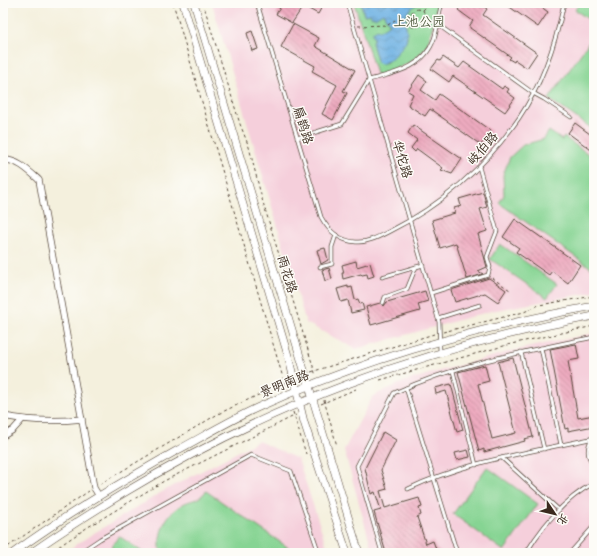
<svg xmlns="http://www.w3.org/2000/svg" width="597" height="556" font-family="Mynerve,'LXGW WenKai TC',sans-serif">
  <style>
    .built { fill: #f5cfdb }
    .green { fill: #86d493; stroke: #607f58 }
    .water { fill: url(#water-waves); stroke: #546e80 }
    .building { fill: url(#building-back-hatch) }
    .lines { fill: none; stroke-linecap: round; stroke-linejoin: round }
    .service-casing { stroke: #57483b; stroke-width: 4.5 }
    .minor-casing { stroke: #57483b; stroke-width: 7 }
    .tertiary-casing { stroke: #57483b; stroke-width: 8 }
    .path { stroke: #57483b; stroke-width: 1; stroke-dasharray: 3 3; stroke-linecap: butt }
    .service { stroke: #fff; stroke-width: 3 }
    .minor { stroke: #fff; stroke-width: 5.5 }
    .tertiary { stroke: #fff; stroke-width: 7 }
    .labels { text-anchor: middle; stroke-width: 3; stroke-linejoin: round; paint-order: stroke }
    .park-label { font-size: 13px; fill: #525d41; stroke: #fdfcf7 }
    .street-label { font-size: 13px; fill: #3b2a1e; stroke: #fdfcf7 }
  </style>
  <defs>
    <pattern id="water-waves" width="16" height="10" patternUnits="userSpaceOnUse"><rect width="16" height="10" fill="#6db1e3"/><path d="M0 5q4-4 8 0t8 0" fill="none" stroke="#5b90b7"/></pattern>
    <pattern id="building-back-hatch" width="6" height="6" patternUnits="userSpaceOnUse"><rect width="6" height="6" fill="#eeabc0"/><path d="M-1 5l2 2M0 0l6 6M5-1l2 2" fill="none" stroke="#c28b9b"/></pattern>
  </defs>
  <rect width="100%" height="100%" fill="#fdfcf7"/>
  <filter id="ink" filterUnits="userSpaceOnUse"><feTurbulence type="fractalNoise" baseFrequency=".025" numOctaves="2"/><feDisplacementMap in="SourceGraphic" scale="8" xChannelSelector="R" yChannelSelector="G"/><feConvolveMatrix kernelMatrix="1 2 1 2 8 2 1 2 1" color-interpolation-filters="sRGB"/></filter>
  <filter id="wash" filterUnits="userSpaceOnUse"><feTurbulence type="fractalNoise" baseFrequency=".012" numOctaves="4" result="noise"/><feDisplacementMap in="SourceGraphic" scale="16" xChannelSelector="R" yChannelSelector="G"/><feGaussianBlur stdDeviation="0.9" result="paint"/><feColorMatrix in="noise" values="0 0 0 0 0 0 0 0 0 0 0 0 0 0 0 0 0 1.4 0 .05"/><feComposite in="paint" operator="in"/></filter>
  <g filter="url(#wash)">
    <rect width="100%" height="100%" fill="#f4f0dd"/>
    <!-- built -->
    <g class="built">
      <polygon points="212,3 594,3 594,292 491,311 356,349 306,323"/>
      <polygon points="594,333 594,553 373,553 344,450 373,396 403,382 439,371 512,351"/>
      <polygon points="258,441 298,459 329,553 64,553 89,536 162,492"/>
    </g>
    <!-- green -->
    <g class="green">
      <path d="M354,3h7l3,12 6,-1 4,2 9,-3 7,12 -11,6 -7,11 5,18 9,3 12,-12 9,-13c-4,-30 0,-35 31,-35 -4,10 -4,20 -7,30 -6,27 -29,34 -52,42l-3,-1z"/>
      <polygon points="580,3 594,3 594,23 575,10"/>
      <polygon points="594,35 594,130 549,99"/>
      <polygon points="549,131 562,140 564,137 594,158 594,270 499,203 504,195 503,175 510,157 523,145 544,139"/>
      <polygon points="500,244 557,284 547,298 490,259"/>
      <polygon points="487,467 538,504 504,551 453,514"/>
      <path d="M206,491l90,62h-135c-4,-18 3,-37 19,-47 11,-8 17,-3 26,-15z"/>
      <polygon points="119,536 144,553 107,553"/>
    </g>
    <!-- water -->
    <path class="water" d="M361,3h57c-23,17 -7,19 -12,39l-13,16 -11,6 -4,-1 -1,-3 -5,-18 2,-4 -2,-5 5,-4 2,2 11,-7 -7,-11 -8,5 -1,-2 -2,1 -2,-3 -6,1z"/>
    <g id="blocks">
      <!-- building -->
      <g class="building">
        <polygon points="271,3 294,3 302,8 292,23 276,14 280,8"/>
        <polygon points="298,3 324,3 318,14"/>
        <polygon points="463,3 479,3 487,9 483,15 537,53 527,68 515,60 514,62 509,59 511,57 470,28 470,25 473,21 458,10"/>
        <polygon points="504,3 536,3 548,12 538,27"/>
        <polygon points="293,24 319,38 315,46 355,70 343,91 347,93 333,120 322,114 337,85 312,71 315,66 281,47"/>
        <polygon points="252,31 258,49 252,51 247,33"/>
        <polygon points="443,57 459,68 464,62 502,89 504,86 509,89 507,92 515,98 505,112 453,76 449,82 431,69 438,60 440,61"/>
        <polygon points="419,75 427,81 421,90 435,100 439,94 491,131 481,145 430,109 425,116 408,105 413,94 408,91"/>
        <polygon points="575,123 594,137 594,152 568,133"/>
        <polygon points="413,125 462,159 452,174 441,170 443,168 417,149 415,152 411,148 417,140 408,133"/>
        <polygon points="483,192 487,207 480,209 487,231 478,234 487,267 478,271 483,274 467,279 456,243 440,248 432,220 455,213 454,208 461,206 459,199"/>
        <polygon points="515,219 580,265 568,283 552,271 549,275 516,252 519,248 503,237"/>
        <polygon points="325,248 328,260 321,264 317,250"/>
        <polygon points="356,261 357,267 370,263 374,276 368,278 367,274 362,275 361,274 343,279 342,273 344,273 342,265"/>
        <polygon points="329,268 332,279 325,281 322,270"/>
        <polygon points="489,278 506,290 498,302 485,293 455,302 451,290"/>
        <polygon points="348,286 348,288 352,287 355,300 358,299 360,304 362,303 364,310 351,313 348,300 341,302 337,289"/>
        <polygon points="425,291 428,301 418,304 420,311 371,325 366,307 380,303 384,306 387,302"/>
        <polygon points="576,344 579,359 568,361 578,418 594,415 594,426 568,431 568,428 565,429 550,349"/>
        <polygon points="513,358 533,437 524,439 525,441 484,452 484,449 479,451 458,372 485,365 489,381 478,384 492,439 516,433 498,362"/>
        <polygon points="451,384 463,430 457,432 446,391 436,394 435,388"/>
        <polygon points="383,432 396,440 381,470 387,489 380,491 385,508 419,498 422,507 419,508 421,515 417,517 426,544 433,541 436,549 442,553 386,553 374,512 381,510 375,492 371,494 365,468"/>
        <polygon points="468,450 470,457 457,460 455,453"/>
      </g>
    </g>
  </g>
  <g filter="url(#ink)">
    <use href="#blocks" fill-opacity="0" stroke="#57483b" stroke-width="1"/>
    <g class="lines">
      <defs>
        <g id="service">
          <path d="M257,3l64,214c7,13 18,24 35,25 12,1 24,-6 34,-11 52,-26 96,-65 129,-113 23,-34 37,-76 45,-115"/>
          <polyline points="347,3 439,322 440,352"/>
          <polyline points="437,24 533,93 544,99 571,117"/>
          <path d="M297,138l45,-14 27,-44c26,-7 55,-12 65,-41 4,-11 4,-24 8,-36"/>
          <polyline points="320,267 332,264 332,247 336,235"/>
          <polyline points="382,277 423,265"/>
          <polyline points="431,293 488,275 490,267 487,257 497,231 479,167"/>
          <polyline points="383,303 385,297 407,289 416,267"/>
          <polyline points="438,318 480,305"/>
          <polyline points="541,348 561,445"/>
          <polyline points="521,352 544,449"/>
          <polyline points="453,371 476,465"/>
          <polyline points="406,388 457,553"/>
          <path d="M592,438c-5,9 -6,19 2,26"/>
          <polyline points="502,458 559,510"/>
          <path d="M408,489c58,-28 124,-37 186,-51"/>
          <polyline points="79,553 100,539 251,455 291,471 319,553"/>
          <path d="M382,553l-25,-87 37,-73c63,-29 132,-42 200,-56"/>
          <path d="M526,553c17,-28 38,-54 68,-70"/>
          <polyline points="570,553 594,526"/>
        </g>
        <g id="minor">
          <path d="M3,160c14,-1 26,11 36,20l55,308 5,8"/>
          <path d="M3,416c27,5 52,6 79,3"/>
          <polyline points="3,436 13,430 22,420"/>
        </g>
        <g id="tertiary">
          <polyline points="183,3 289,359 304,422 347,553"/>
          <polyline points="194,3 359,553"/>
          <path d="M13,553c52,-38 107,-70 163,-102 28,-15 56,-32 85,-45 105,-48 219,-79 333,-100"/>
          <path d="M31,553c29,-21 60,-40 91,-59 149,-90 301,-146 472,-178"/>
        </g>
      </defs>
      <!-- service casing -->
      <use href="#service" class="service-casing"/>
      <!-- minor casing -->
      <use href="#minor" class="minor-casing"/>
      <!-- tertiary casing -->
      <use href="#tertiary" class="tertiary-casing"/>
      <!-- path -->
      <g class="path">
        <polyline points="173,3 286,388"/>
        <polyline points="203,3 240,124 249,147 262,199 316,376"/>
        <polygon points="417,9 423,10 425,15 422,23 416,28 410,26 408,20 412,12"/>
        <polyline points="423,10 430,3"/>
        <polyline points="424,22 432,23"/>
        <polyline points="358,26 388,25 395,20 398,25 408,20"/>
        <polyline points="492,278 510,290"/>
        <polyline points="443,332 524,312 539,305 594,296"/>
        <polyline points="311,372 434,334"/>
        <polyline points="380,380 511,344 594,326"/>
        <polyline points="324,400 337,446"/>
        <polyline points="321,404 356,389"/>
        <polyline points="293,412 306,454"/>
        <polyline points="100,484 218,414 288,381"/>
        <polyline points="3,550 89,491"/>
        <polyline points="49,553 88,527 164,481 296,415"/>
      </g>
      <!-- service -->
      <use href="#service" class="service"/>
      <!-- minor -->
      <use href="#minor" class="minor"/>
      <!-- tertiary -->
      <use href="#tertiary" class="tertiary"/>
    </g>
  </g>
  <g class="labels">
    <!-- park labels -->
    <g class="park-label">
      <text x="419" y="26">上池公园</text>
    </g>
    <!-- street labels -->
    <g class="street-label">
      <text transform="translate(304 125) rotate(73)" y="5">扁鹊路</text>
      <text transform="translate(482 148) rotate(-49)" y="5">岐伯路</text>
      <text transform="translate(403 159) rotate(73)" y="5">华佗路</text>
      <text transform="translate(288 274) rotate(73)" y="5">雨花路</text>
      <text transform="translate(284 383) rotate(-22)" y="5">景明南路</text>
    </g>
  </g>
  <!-- margin -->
  <rect width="597" height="556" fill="none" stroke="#fdfcf7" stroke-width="16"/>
  <!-- north arrow -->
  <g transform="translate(555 514) rotate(125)" stroke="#fdfcf7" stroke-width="3" paint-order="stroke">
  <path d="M0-3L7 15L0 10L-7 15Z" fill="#3b2a1e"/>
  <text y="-6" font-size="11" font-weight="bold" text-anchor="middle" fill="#3b2a1e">北</text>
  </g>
</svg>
